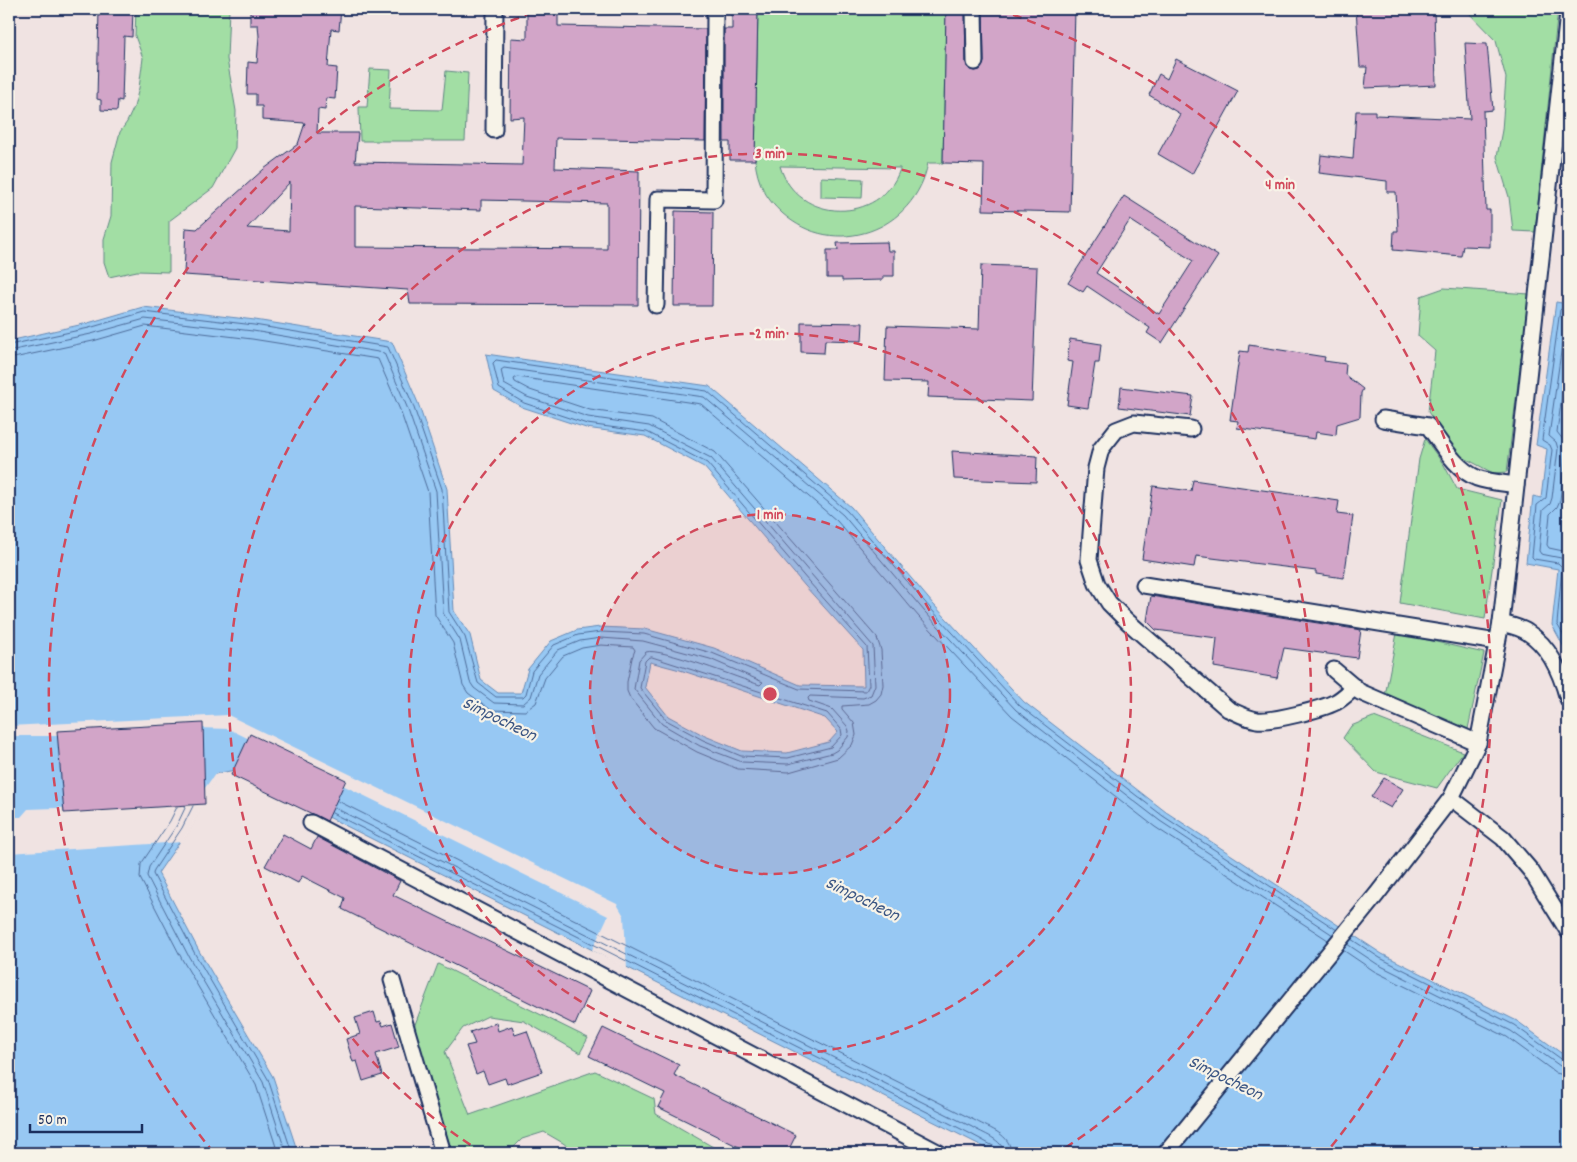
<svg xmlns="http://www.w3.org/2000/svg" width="1577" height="1162" font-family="Dekko,sans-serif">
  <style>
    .green { fill: #a2dea4; stroke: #5e8681; fill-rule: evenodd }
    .water { fill: #97c8f3; stroke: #658bb7; fill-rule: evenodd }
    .pier { fill: #f0e3e2 }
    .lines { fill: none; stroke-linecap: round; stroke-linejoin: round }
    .shore { stroke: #4d6c9a; stroke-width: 1 }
    .building { fill: #d2a5c8; stroke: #1b2f5e; fill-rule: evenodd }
    .minor-casing { stroke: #1b2f5e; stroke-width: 19 }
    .minor { stroke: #f7f3e8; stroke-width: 15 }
    .ring { fill: none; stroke: #d1495b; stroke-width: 2.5; stroke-dasharray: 9 6 }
    .labels { text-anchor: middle; stroke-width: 4.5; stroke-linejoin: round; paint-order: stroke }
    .water-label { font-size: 18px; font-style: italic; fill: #3a5583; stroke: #f7f3e8 }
    .centre { fill: #d1495b; stroke: #f7f3e8; stroke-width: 2.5 }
    .ring-label { font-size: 15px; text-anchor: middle; font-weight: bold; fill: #d1495b; stroke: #f7f3e8; stroke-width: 4.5; stroke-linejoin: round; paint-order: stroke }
  </style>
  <rect width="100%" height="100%" fill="#f0e3e2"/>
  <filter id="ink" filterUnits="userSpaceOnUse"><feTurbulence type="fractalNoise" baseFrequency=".02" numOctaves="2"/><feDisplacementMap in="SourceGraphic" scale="10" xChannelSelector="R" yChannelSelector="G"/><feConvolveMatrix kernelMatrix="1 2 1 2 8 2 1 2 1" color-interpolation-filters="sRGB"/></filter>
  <g filter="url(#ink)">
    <!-- green -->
    <g class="green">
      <polygon points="136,9 229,9 227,59 236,111 235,148 213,188 169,221 169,272 137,271 109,277 104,262 104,239 111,216 112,162 120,132 127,122 134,107 139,88 143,58 135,36"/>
      <path d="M758,9h188l-3,154h-15c-13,68 -94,97 -146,50 -16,-14 -25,-31 -27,-53zM780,166l120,2v1c-19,56 -103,55 -120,-3z"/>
      <polygon points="1465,9 1558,9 1535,232 1513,231 1509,197 1497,157 1502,130 1506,78 1496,41"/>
      <polygon points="370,69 391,70 389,109 442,110 446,71 468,73 465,141 360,141 359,107 367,107"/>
      <polygon points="821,177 863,179 862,198 821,197"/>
      <polygon points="1444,288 1529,294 1507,472 1493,473 1455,453 1445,436 1428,412 1435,351 1418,336 1421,296"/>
      <polygon points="1425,439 1444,465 1457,489 1502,500 1485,619 1400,603 1419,459"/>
      <polygon points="1397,633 1484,653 1468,729 1385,696"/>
      <polygon points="1373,717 1374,717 1463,752 1437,788 1376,772 1343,738 1351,726"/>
      <polygon points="438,964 588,1038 580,1053 524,1021 488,1016 463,1028 445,1052 470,1115 595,1071 654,1099 656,1114 713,1147 720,1153 576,1153 563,1143 544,1132 522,1139 508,1153 452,1153 414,1027"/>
    </g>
    <!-- water -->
    <g class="water">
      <polygon points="1556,302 1568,304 1568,646 1565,649 1552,625 1558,569 1526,563 1533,496 1541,498 1547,449 1536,445"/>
      <path d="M143,307l112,13 137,22 26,61 29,86 7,122 16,24 11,45 17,13h23l7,-24 23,-28 26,-11 23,-3 45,2 69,19 86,37 64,1 -1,-36 -58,-64 -101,-119 -59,-31 -59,-8 -64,-21 -28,-16 -8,-37 223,32 142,121 82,97 91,98 142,110 216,142 135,67 51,37v95h-572l-761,-383 -20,4 -28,57 -29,42 41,78 74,126 25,76h-289v-812l79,-18zM650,662l30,8 145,48 13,14 -9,10 -42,11 -45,-2 -37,-15 -37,-20 -23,-29z"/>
    </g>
    <!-- pier -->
    <g class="pier">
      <polygon points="228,715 617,904 624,916 627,969 592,950 608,916 229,729 198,728 56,736 9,736 9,726"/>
      <polygon points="215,774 215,779 189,832 182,842 9,853 9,817 21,817 28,809 194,803"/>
    </g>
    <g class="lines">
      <!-- shore -->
      <g class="shore">
        <polyline points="1568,308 1562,308 1560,310 1542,440 1550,445 1552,450 1546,498 1537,505 1532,557 1534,559 1558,563 1562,567 1557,624 1568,643"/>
        <polyline points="1568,315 1566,317 1549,436 1556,442 1558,449 1552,498 1550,504 1543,510 1539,551 1541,554 1561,558 1568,566"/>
        <polyline points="9,345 89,328 144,312 254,325 388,347 413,405 442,489 449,612 465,637 478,683 496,697 523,697 526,694 532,671 554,645 578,635 601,632 644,634 712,653 799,689 866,691 869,685 867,647 809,582 707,463 647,432 587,424 524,403 499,388 493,363 496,360 707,391 847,511 930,608 1020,706 1163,816 1337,930"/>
        <path d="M9,351l82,-17 54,-15 108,12 131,22 23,54 29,84 7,122 17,27 10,42 4,6 20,15 29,1 8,-7 7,-23 20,-24 22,-9 21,-3 42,3 67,18 53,23 -3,3c-19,-6 -100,-38 -114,-33l-7,8 -5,29 28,35 38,22 42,16 46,2 44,-11 5,-3 11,-13 1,-6 -2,-5 -15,-17 -23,-8 -1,-3 2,-2 53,2 8,-3 4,-10 -2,-39 -162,-188 -62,-32 -61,-9 -61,-20 -23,-13 -3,-14 3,-2 200,29 139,118 82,97 91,98 144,111 173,114"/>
        <polyline points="1568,352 1557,432 1564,441 1566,449 1560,500 1557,507 1550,514 1547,545 1549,548 1563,551 1568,553"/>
        <polyline points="9,359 93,341 145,326 252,339 378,359 400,410 428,492 435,615 453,643 463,685 468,693 491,710 525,711 536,703 545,678 563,656 582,648 601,645 633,647 635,650 632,658 627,682 627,691 630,698 654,728 697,752 738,769 789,772 838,758 852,745 856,735 854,723 842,709 842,706 869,704 876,700 881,694 883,685 881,650 877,638 715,452 652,419 590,410 530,390 515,382 514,379 517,377 701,404 837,521 919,617 1012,716 1155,827 1328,940"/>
        <polyline points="1568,575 1563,622 1568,631"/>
        <polygon points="652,657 827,713 841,729 842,735 831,747 788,758 741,756 703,740 666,720 640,688 645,661 648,658"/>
        <path d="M338,801l638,320c14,8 35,13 35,32"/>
        <polyline points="186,806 177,825 149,867 147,876 189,957 263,1082 286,1153"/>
        <polyline points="193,806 182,828 154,870 153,874 195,954 268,1079 292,1153"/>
        <polyline points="177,807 170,821 141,864 140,878 183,961 256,1085 278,1153"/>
        <path d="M335,808l637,319c11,7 31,12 32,26"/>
        <polyline points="332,813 969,1133 995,1147 998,1153"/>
        <polyline points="1351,939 1380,958 1514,1025 1564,1061 1568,1062"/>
        <polyline points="1347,944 1377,964 1511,1031 1560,1066 1568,1068"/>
        <polyline points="1343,950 1374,971 1507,1037 1556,1073 1568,1076"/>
      </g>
    </g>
    <!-- building -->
    <g class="building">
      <polygon points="99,9 133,9 132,37 124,36 122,101 118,100 117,111 101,110 101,100 97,99"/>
      <path d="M250,9h91l-2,21 -8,-1 -3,38 9,1 -2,31 -9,-1 -1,12 -7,-1 -1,24h41l-3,29 167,3 2,-48 -14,1 1,-80 16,1v-30h31v17l148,3 -1,112 -149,-3 -1,30 84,3 -1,134 -228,-1 -2,-14 -224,-15 2,-47 11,1 67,-60 34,-25 7,-21 -43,-3v-14h-6v-12h-9l1,-32 9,1 2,-27 -1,-11h-8zM290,182l-1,49 -42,-3zM481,200l126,3v46l-252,-2v-41l126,4z"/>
      <polygon points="732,9 758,9 755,160 730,160 730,142 724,142 724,29 732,29"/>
      <polygon points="946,9 965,9 966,63 967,67 975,71 980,70 984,62 983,9 1075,9 1070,212 983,210 984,164 943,163"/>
      <polygon points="1356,9 1434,9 1436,85 1365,88 1367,67 1360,67"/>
      <polygon points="1465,43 1487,44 1493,110 1483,111 1486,210 1490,210 1490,247 1463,246 1461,256 1393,250 1394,231 1398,231 1396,192 1387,192 1387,181 1319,173 1321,155 1353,159 1356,111 1375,111 1375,115 1470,119"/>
      <polygon points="1176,59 1238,91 1192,174 1158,154 1180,114 1149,95 1159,74 1167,79"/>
      <path d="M1124,196l94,60 -56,87 -15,-10 3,-5 -63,-42 -4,6 -15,-9zM1130,220l63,41 -34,53 -63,-41z"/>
      <polygon points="675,211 713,212 712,306 674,306"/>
      <polygon points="887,242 888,251 894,251 894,276 883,276 883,280 842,281 842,278 827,278 827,250 838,250 837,243"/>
      <polygon points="981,265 1037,267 1032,401 928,397 929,382 885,381 887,326 979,329"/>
      <polygon points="801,322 863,323 862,341 825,340 824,353 801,352"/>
      <polygon points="1070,339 1101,344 1099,363 1095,363 1088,408 1067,405 1073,362 1067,361"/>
      <polygon points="1249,345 1325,357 1324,361 1346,364 1345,375 1363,389 1361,393 1360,417 1337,424 1336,435 1316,432 1315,439 1237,428 1238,421 1230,420 1240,351 1248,352"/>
      <polygon points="1121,387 1193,396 1190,416 1119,407"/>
      <polygon points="952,451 1037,456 1036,482 954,479"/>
      <polygon points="1193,480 1339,501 1337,514 1353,516 1344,578 1316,574 1316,571 1196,556 1194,567 1142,559 1153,486 1191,491"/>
      <polygon points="1151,596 1361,630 1357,658 1284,648 1277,678 1214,667 1217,638 1156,630 1147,621"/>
      <polygon points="203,723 205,804 64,813 57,731"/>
      <polygon points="250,734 346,780 327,821 231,775"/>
      <polygon points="1384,778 1403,789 1391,808 1371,797"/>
      <polygon points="283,834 311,849 317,837 400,881 393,895 590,991 575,1025 342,909 345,898 302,876 298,883 265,866"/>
      <polygon points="374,1012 377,1022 381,1021 383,1026 392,1023 399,1047 376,1054 382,1075 363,1081 357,1061 353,1062 346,1039 360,1034 355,1018"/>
      <polygon points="496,1023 498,1031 512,1026 515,1035 527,1031 542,1072 507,1084 505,1078 488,1084 483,1071 476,1074 466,1046 475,1044 470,1032"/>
      <polygon points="603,1028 679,1065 674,1075 796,1135 787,1153 751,1153 658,1107 665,1093 589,1056"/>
    </g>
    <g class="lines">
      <defs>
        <g id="minor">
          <polyline points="974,9 975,62"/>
          <polyline points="494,130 495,9"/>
          <polyline points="656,305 658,199 714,200 715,9"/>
          <path d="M1383,419l45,7c14,18 27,43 49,52 11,4 27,5 39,7"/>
          <path d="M1191,429l-57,-6 -18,7 -15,19 -5,19 -7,92 8,24 12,19 18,18 101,88c9,4 18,9 29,11 15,2 65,-11 79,-18 7,-4 13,-10 19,-15"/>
          <polyline points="1144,585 1497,642"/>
          <path d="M1501,623c8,2 19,4 26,9 23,14 34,41 41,67"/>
          <polyline points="1334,670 1360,692 1478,743"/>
          <polyline points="1451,798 1503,838 1531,871 1568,931"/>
          <polyline points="311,823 939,1153"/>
          <polyline points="392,980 443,1153"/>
          <polyline points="1166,1153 1377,894 1451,798 1478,743 1501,623 1568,13"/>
        </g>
      </defs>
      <!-- minor casing -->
      <use href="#minor" class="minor-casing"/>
      <!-- minor -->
      <use href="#minor" class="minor"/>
    </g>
  </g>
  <!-- distance rings -->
  <circle cx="770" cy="694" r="180" fill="#d1495b" fill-opacity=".12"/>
  <g class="ring">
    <circle cx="770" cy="694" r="180"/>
    <circle cx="770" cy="694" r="361"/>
    <path d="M483 1153A541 541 0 1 1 1057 1153"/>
    <path d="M214 1153A721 721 0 0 1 541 10M999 10A721 721 0 0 1 1326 1153"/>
  </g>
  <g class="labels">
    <!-- water labels -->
    <g class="water-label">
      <text transform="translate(500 718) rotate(26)" y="6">Simpocheon</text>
      <text transform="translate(863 898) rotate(26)" y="6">Simpocheon</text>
      <text transform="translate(1226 1077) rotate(26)" y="6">Simpocheon</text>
    </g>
  </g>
  <circle cx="770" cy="694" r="8" class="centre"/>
  <g class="ring-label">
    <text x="770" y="158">3 min</text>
    <text x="1280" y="189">4 min</text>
    <text x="770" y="338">2 min</text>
    <text x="770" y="519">1 min</text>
  </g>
  <!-- margin -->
  <rect width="1577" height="1162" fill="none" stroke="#f7f3e8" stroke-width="30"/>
  <rect x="15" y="15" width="1547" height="1132" fill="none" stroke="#1b2f5e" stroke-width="2" filter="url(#ink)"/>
  <!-- scale -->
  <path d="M30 1124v8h112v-8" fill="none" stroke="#1b2f5e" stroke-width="2.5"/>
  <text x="38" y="1124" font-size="15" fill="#1b2f5e" stroke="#f7f3e8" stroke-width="4" paint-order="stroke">50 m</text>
</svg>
